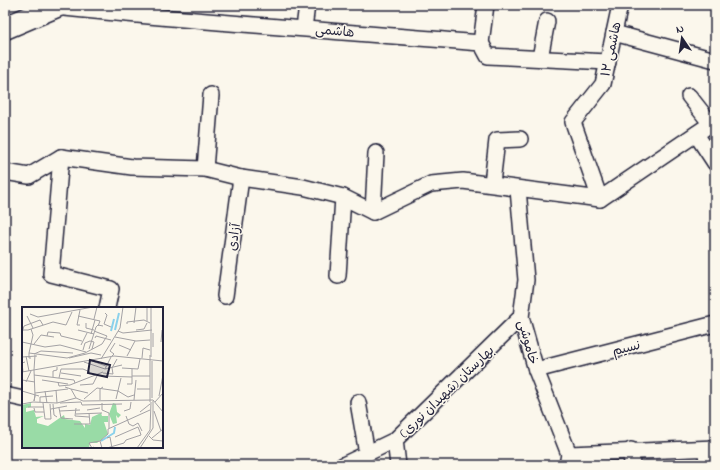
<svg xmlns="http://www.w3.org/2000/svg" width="720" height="470" font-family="'Indie Flower','Playpen Sans Arabic',sans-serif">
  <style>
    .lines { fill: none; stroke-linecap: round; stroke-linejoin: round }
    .minor-casing { stroke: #22223b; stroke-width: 18 }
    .primary-casing { stroke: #22223b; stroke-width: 25 }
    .minor { stroke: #fbf7ec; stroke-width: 15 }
    .primary { stroke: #fbf7ec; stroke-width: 22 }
    .labels { text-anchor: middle; stroke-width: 3; stroke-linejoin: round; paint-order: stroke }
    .street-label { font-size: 13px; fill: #22223b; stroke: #fbf7ec }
    .inset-river { fill: none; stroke: #8ad1eb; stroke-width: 2 }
    .inset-road { fill: none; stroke: #a4a2a5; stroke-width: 1 }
    .view { fill: #22223b; fill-opacity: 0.15; stroke: #22223b; stroke-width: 2 }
    .inset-edge { fill: none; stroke: #22223b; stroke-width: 2 }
  </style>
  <rect width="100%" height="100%" fill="#fbf7ec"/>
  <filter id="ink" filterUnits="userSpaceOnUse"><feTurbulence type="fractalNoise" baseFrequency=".025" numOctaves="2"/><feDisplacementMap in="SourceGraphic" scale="8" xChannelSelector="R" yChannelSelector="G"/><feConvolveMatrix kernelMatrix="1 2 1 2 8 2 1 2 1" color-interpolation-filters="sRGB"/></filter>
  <g filter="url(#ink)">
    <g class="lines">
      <defs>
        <g id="minor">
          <path d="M55,7c142,15 284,24 426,36l7,13 120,6"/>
          <polyline points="304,28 307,5"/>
          <polyline points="614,33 715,60"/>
          <polyline points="481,43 486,5"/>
          <polyline points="540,58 547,21"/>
          <polyline points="689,96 711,124"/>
          <polyline points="696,134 715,163"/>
          <polyline points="61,157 51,274 111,289 107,308"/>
          <polyline points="205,169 211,95"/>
          <polyline points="5,172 29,176 61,157 132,167 205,169 241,178 303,187 343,197 373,212 431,184 463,181 600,199 715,121"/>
          <polyline points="492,183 497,140 520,139"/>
          <polyline points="518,189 526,280 521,317 536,370 569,454 567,465"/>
          <polyline points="600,199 573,122 603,84 620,5"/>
          <polyline points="373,212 376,153"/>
          <polyline points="338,276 343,197"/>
          <polyline points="225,296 241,178"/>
          <polyline points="536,370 715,324"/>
          <polyline points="5,395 23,399"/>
          <polyline points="358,402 367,454"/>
          <polyline points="395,440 398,465"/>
          <polyline points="706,449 707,465"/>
          <polyline points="631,450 632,465"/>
          <polyline points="569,454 715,448"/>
          <polyline points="343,465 395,440 521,317"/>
        </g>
        <polyline id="primary" points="5,28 59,5"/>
      </defs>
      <!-- minor casing -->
      <use href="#minor" class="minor-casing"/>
      <!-- primary casing -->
      <use href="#primary" class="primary-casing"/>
      <!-- minor -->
      <use href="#minor" class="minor"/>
      <!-- primary -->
      <use href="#primary" class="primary"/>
    </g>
  </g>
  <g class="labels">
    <!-- street labels -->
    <g class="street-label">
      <text transform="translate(335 30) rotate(5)" y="5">هاشمی</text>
      <text transform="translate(610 49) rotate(-78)" y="5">۱۲ هاشمی</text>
      <text transform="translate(233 237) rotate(-82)" y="5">آزادی</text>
      <text transform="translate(529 342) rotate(75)" y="5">خاموشی</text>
      <text transform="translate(626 347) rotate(-14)" y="5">نسیم</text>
      <text transform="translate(446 391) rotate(-44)" y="5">بهارستان (شهیدان نوری)</text>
    </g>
  </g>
  <!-- overview -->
  <g transform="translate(22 307)">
    <rect width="141" height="141" fill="#fbf7ec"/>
    <path d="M9,96v4l-5,1v4l8,-2 2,7 8,-1 -7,3v4l11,3 16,-11 1,4 15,2 5,7v-4l5,1 2,-8 9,-4 1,3h6v6h-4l4,12 -11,9h-7l-1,5h-67v-43zM91,96l3,1 1,8 4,3 -3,3 -2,-3 1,8 -4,1 -4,-10z" fill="#99dba6"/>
    <path class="inset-river" d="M93,23l4,-17M89,24l3,-12M79,134l13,-8 1,-6"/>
    <path class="inset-road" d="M125,0v14M129,0v50M58,3l-3,15h3M83,6l2,2 -3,9 7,3M8,7l8,3 55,-10M5,9l6,12M56,9l22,5 -2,5M72,12l3,-12M31,15l13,3 6,-13M64,16v5l8,2M112,16l2,-16M105,17v-2l17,-2 6,3M0,23h6l25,-8M56,23l16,4M114,23l8,-1 3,-6M96,24l5,2 29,-3M0,26l2,-7 16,-6 3,5M131,26v14M69,27l4,-14M25,29l1,-4 12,1 1,3 21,5M93,30l21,4 14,-1M73,31l1,-2 15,4M0,35l23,5 15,-2 26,7M139,35l1,-12M12,37l7,-9 13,2M59,38l6,-12M97,38l12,5M67,42l7,-22 2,-2 5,1M61,43l2,-7 5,-2 4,1 -2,7M7,46l4,-18 -2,-6M12,47l7,-3 32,2M128,48v47M4,49l3,15M90,49l2,-2 -4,-3 5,-8M105,49l8,-15M0,50l15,-1M9,51h-2v-5l38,5 18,-5 17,-9 5,-8 -13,-5M47,51l22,-5 10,2M120,51l1,-10 7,2M79,52l19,-31 3,-21M70,54l14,5M62,55l21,7 17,-4M100,61l16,1 2,-10M83,62l6,-12M12,63l1,-15M12,63l1,26 -1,5 1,-6M0,65l92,-16 49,5M1,65l-1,-9 3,-1M39,66l20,3M81,66l10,1 -1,-6 5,-9M12,68l40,5 1,3M81,69l29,1M110,69h18M31,70v-6l4,-1v-3M37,71l2,-9h22l7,3M0,73l13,2M20,73l26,4M4,75l5,-11M36,75l1,4 11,-1 33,-13M105,77h5v-15M58,78l13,-1 5,-10M43,80l6,2 5,9M49,82l17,4M115,82h13M34,83l1,13M0,84l17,5M23,84l2,12M13,86l33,-4M137,89l4,-21M130,91v-37M62,92l13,-11 21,3 10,6 6,-2M94,92l5,-21M78,93v-11l3,-2M112,93l2,-20M18,95v-5l13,-1M59,95l1,3 40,-1M133,95l8,-9M21,96l2,16h6l-1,-15M38,96l21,-1M80,96v7l7,3v15M0,97l11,-2 24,1 19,-5 7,3 70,-1 10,12M31,97l1,11 3,2M6,100h16M12,101l1,4h9M37,101l2,10 12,1M54,101l-1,8 14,1M29,102l16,-3M65,103l13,-2M38,104l20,-1M102,104l6,-2 1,-7M132,104l7,20M118,105l10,-8M54,107l26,-1M104,109l3,8 4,2 5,-3 4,8M52,117h16l-1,-11M127,129l4,4 10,1M93,130l23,-10 2,5M85,131l3,-1 2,11M130,131l11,-9M72,140l-2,1 -3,-5 11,-2M80,141l-2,-7 8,-7v-5l42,-19M85,141l17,-5 2,-3 15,-5 -1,-3M115,141l13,-18 1,-28M118,141l13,-20v-27"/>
    <path class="view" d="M68,53l20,5 -3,12 -19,-4z"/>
    <rect width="141" height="141" class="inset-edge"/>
  </g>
  <!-- margin -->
  <rect width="720" height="470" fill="none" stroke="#fbf7ec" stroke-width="20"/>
  <rect x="10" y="10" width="700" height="450" fill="none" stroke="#22223b" stroke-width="1.5" filter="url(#ink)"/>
  <!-- north arrow -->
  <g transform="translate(682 38) rotate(347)" stroke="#fbf7ec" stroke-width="3" paint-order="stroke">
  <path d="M0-3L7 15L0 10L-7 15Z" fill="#22223b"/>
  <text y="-6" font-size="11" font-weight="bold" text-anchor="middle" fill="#22223b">N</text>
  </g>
</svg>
